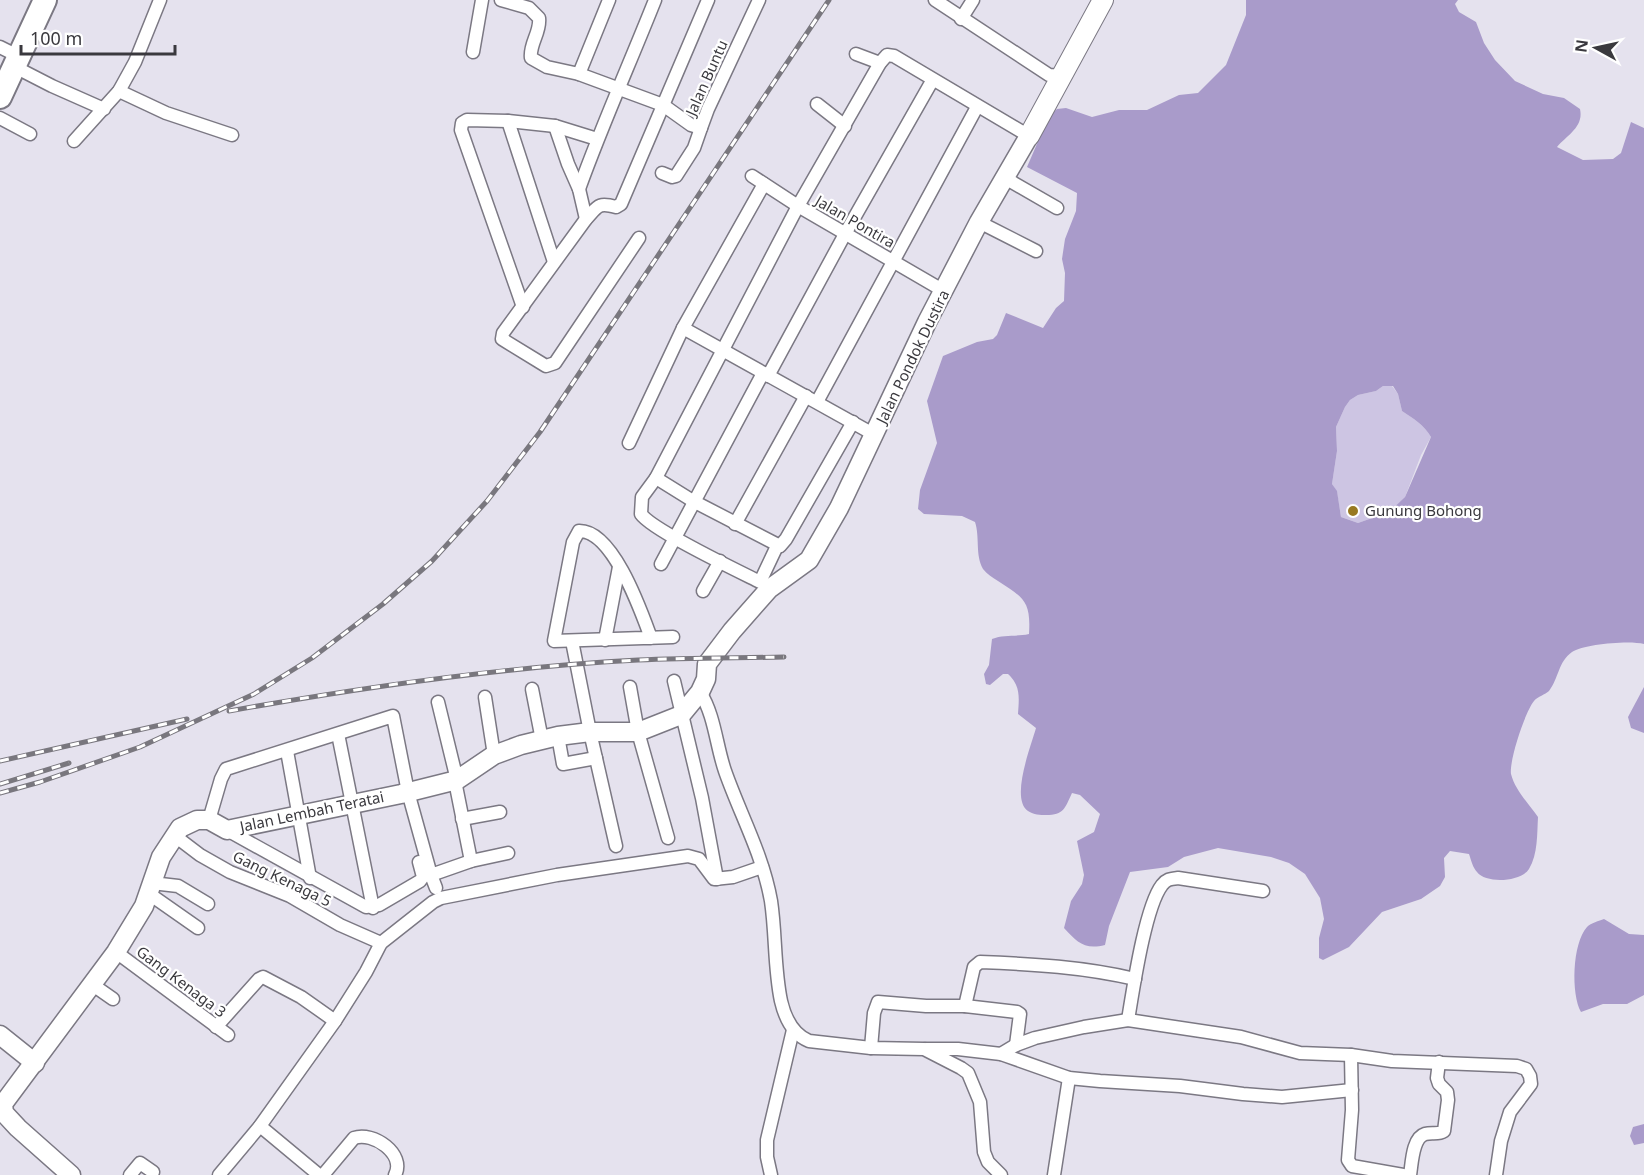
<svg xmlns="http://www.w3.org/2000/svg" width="1644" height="1175" font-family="'Noto Sans',sans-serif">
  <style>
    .green { fill: #cdc5e3 }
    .forest { fill: #a99bca; fill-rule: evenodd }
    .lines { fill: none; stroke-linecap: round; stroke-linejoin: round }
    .street-casing { stroke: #7b7883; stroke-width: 15 }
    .secondary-casing { stroke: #7b7883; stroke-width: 21 }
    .primary-casing { stroke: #7b7883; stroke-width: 22 }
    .highway-casing { stroke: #7b7883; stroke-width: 26 }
    .street { stroke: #fff; stroke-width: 12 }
    .secondary { stroke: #fff; stroke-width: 18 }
    .primary { stroke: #fff; stroke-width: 20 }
    .highway { stroke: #fff; stroke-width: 22 }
    .rail-casing { stroke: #79777e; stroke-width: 5 }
    .rail { stroke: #fff; stroke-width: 3; stroke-dasharray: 9; stroke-linecap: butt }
    .poi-dot { fill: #987922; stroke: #fff; stroke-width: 2 }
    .labels { text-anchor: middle; stroke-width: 4.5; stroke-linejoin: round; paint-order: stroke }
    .street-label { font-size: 15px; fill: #3a393e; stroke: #fff }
    .poi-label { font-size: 15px; fill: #3a393e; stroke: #fff; text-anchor: start }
  </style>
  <rect width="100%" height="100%" fill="#e5e2ee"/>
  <!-- green -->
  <path class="green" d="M1383,386h9l6,8 4,17c12,8 22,14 29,26l-10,18 -16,42 -16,15 -31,11 -17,-6 -4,-25 -5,-8 5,-33 -1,-24 9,-20 5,-7 8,-5 18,-4z"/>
  <!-- forest -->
  <g class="forest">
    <path d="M1246,0h212l-3,4 4,8 17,10 8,21 11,17 20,21 28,13 21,4 16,11c4,18 -13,26 -23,38l26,13 30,-1 8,-6 10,-31 13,6v516c-14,-4 -60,0 -72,8 -14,10 -13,26 -23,39 -4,4 -11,5 -15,10 -9,11 -25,60 -23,73 4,16 18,30 27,43 -1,17 0,37 -9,52 -8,13 -43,15 -52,3 -4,-4 -6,-12 -8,-18l-19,-3 -6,7 1,19 -5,9 -19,13 -39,13 -33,35 -26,13 -4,-2v-20l5,-19 -4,-21 -15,-24 -16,-11 -18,-6 -53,-9 -34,9 -16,10 -38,5 -21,54 -4,19c-21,5 -28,-3 -41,-17l7,-27 11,-17 2,-9 -7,-34 17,-9 6,-18 -20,-19 -8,-2c-7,15 -8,22 -26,22 -6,0 -12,0 -18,-4 -18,-12 3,-65 8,-83l-18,-14c1,-16 3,-28 -10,-40h-5l-13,11 -4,-1 -2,-10 5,-9 3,-26c12,-5 24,-2 37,-5 2,-33 -5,-36 -31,-53 -6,-4 -11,-7 -15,-12 -8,-14 -3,-32 -8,-47l-13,-6 -38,-2 -6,-5 2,-19 17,-47 -10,-42 16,-45 34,-14 16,-3 4,-4 9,-22 37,15 13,-20 8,-7 1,-28 -3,-14 3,-20 11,-28 1,-18 -50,-26 22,-51 8,-7 9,-1 26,9 27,-7h28l32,-15 19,-2 28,-28 20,-50zM1383,386h10l5,8 4,17c12,8 22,14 29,26l-26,60 -16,15 -31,11 -17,-6 -4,-26 -5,-7 5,-33 -1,-24 9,-20 5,-7 8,-5 18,-4z"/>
    <polygon points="1644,687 1644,733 1631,728 1628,717"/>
    <path d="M1604,919l25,15 15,1v60l-17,9h-24l-22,8c-10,-18 -9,-68 6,-85 4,-4 12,-6 17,-8z"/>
    <polygon points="1644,1124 1644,1143 1634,1145 1630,1136 1633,1127"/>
  </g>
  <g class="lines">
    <defs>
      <g id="street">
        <path d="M501,0l28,8 10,10c2,14 -10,26 -8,40l16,9 32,7 84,31 28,20 10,3 7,-19 51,-109"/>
        <polyline points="935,0 1049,75 1061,76"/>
        <polyline points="961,19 973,0"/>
        <polyline points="0,47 20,57"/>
        <polyline points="473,52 482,0"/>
        <polyline points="856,54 880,63"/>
        <polyline points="15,67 52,86 104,109"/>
        <polyline points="579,74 609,0"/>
        <polyline points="119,91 166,113 232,135"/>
        <polyline points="817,104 845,126"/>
        <polyline points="0,118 30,134"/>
        <polyline points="508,121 554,262"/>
        <polyline points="555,126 568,164 579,189 586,219"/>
        <polyline points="74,141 119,91 135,62 160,0"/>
        <polyline points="662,173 672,177 676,176 694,148 701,128"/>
        <polyline points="752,176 798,206 944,291"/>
        <polyline points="1005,178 1057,208"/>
        <path d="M579,189c23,-64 51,-126 76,-189"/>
        <polyline points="979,222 1036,251"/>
        <path d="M639,238l-84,125 -9,3 -44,-27 1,-6 83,-114c12,-13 12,-17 30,-12l5,-3 87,-204"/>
        <polyline points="523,307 461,130 462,123 467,120 508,121 555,126 597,139"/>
        <polyline points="683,328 875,435"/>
        <polyline points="768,376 845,234 932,81"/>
        <polyline points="817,402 977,107"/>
        <polyline points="853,422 786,539 780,546 693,501 656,478 798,206 880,63 887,55 894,56 1029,136"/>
        <polyline points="629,443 683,328 764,184"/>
        <path d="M656,478l-14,19 -1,17c11,16 97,57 119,68l17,-36"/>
        <polyline points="735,524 806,396"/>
        <polyline points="661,564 763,373"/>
        <polyline points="703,591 720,561"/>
        <path d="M651,638c-10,-27 -38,-108 -72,-107l-6,11 -19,99 119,-4"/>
        <polyline points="605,640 619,567"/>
        <polyline points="572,641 590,732 616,846"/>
        <polyline points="674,681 702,798 717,879"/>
        <polyline points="630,687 638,732 668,838"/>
        <polyline points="532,689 542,740"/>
        <path d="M700,692c15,24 16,53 25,79 15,43 38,84 46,130 5,33 3,67 10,100 4,17 11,33 28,40l62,7 53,1 37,19 7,5 12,29 4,50 4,10 13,13"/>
        <polyline points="485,697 494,755"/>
        <polyline points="438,702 457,780 456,786 471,861"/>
        <polyline points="338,734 373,908"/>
        <polyline points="558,736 563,764 596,758"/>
        <polyline points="287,751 310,878"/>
        <polyline points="462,819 500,812"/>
        <polyline points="209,820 221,779 226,769 393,716 408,792 431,875 471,861 508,853"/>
        <polyline points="227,830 366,907 379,905 420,881 423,877 419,862"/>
        <polyline points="175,836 200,855 230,872 290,896 340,925 381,943"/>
        <polyline points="431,875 436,888"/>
        <polyline points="152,883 178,886 208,904"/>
        <polyline points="148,893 198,928"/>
        <polyline points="116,952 228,1035"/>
        <polyline points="93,985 113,999"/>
        <polyline points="965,1006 1017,1012 1020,1014 1016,1045"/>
        <path d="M1128,1020c5,-30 17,-113 34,-135 5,-6 8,-6 16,-7l85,13"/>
        <polyline points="216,1027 259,979 263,977 301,997 335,1021"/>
        <path d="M871,1048l3,-35 4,-11 48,4h39l9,-39 6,-5c53,2 104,5 155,17"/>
        <polyline points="926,1049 958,1049 1001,1054 1069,1078 1100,1081 1180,1086 1243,1094 1282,1097 1352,1090"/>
        <polyline points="1001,1054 1016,1045 1035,1038 1084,1027 1128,1020 1241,1037 1300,1053 1351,1055 1392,1061 1517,1066 1526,1069 1530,1076 1531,1084 1510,1112 1501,1141 1496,1175"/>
        <polyline points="1351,1055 1352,1110 1348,1160 1352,1166 1403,1175"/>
        <polyline points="260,1126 319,1175"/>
        <polyline points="130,1175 140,1163 153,1172"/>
        <polyline points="219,1175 260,1126 335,1021 366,972 381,943 433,902 441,898 557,875 688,856 699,859 714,879 733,877 762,867"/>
        <path d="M323,1175l31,-37c19,-7 52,16 41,37"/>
        <polyline points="771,1175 767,1157 767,1140 793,1030"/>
        <polyline points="1054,1175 1069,1078"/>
        <path d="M1410,1175c2,-11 2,-37 15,-41 7,-2 13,1 19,-3l4,-31 -1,-8 -8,-8 -2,-6 2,-16"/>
      </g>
      <g id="secondary">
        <polyline points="0,1035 35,1063"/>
        <polyline points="71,1175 18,1128 4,1113 3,1104 116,952 144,906 161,857 180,828 197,820 209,820 227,830 401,794 457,780 494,755 521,745 558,736 590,732 638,732 681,715 700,692 706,679 707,664 732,631 769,589 809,560 839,508 927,322 979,222 1029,136"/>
      </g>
      <polyline id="primary" points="1029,136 1103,0"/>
      <polyline id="highway" points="0,97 45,0"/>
    </defs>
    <!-- street casing -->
    <use href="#street" class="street-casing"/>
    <!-- secondary casing -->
    <use href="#secondary" class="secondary-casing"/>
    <!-- primary casing -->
    <use href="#primary" class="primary-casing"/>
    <!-- highway casing -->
    <use href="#highway" class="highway-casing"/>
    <!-- street -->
    <use href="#street" class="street"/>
    <!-- secondary -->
    <use href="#secondary" class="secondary"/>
    <!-- primary -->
    <use href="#primary" class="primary"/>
    <!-- highway -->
    <use href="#highway" class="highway"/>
    <defs>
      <g id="rail">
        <path d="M229,711c135,-24 272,-44 409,-51 49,-2 97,-2 146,-3"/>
        <polyline points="0,761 187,719"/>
        <polyline points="0,784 69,763"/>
        <polyline points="0,793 40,782 140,747 254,694 312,658 383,604 432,561 487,501 540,432 829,0"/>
      </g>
    </defs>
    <!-- rail casing -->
    <use href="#rail" class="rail-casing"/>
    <!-- rail -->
    <use href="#rail" class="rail"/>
  </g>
  <!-- markers -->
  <circle class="poi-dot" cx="1353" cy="511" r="6"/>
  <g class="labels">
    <!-- street labels -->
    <g class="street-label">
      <text transform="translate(707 78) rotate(-66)" y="5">Jalan Buntu</text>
      <text transform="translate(855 222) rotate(30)" y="5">Jalan Pontira</text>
      <text transform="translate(913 357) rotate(-64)" y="5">Jalan Pondok Dustira</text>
      <text transform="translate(312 812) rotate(-12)" y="5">Jalan Lembah Teratai</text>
      <text transform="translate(282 879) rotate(26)" y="5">Gang Kenaga 5</text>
      <text transform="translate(181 982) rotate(37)" y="5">Gang Kenaga 3</text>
    </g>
    <!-- poi labels -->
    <g class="poi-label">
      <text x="1365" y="516">Gunung Bohong</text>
    </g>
  </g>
  <!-- north arrow -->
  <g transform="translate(1596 48) rotate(278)" stroke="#ffffff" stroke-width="4.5" paint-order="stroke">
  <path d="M0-4.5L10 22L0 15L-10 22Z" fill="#3a393e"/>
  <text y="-9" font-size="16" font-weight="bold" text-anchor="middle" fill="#3a393e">N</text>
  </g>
  <!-- scale -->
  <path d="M21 45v9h154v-9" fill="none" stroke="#3a393e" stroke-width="3"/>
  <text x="30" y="45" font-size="18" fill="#3a393e" stroke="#ffffff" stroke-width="4.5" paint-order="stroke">100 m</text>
</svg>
